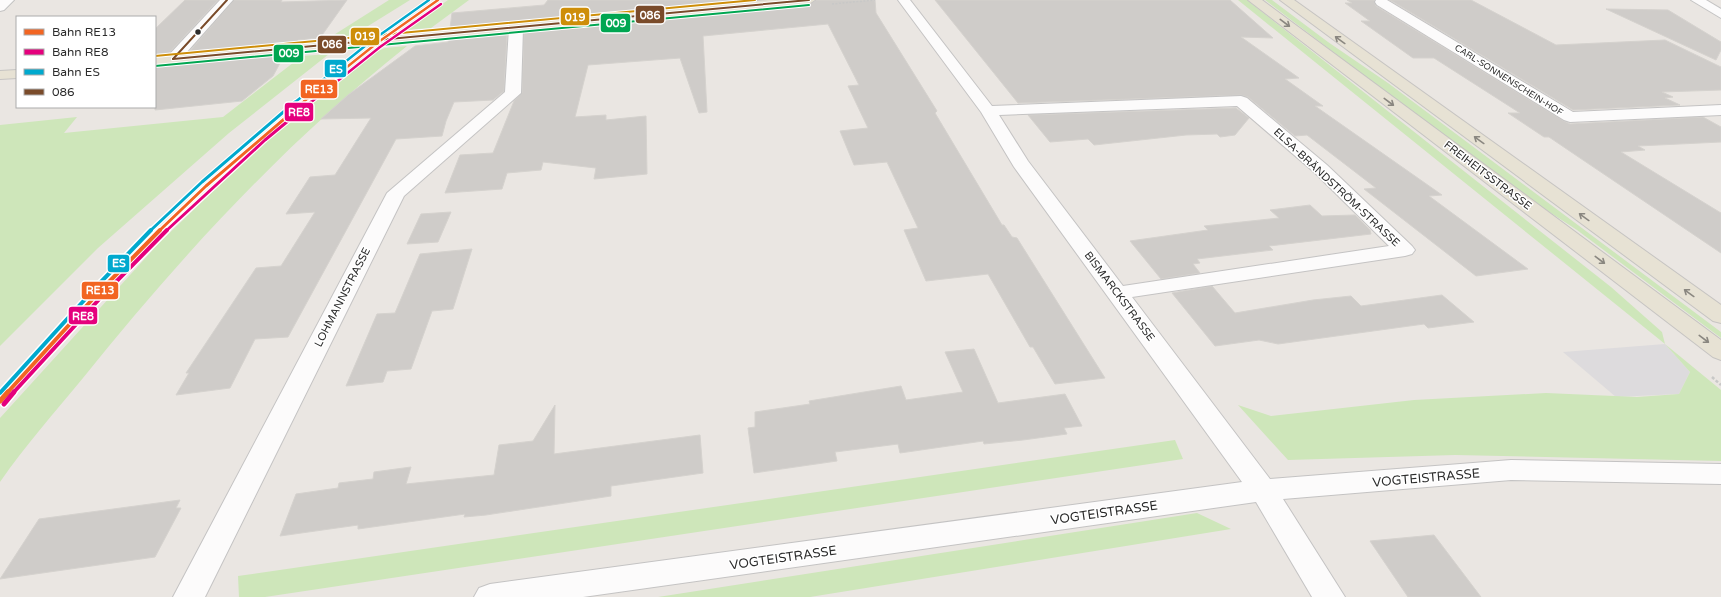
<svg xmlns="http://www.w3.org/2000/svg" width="1721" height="597" font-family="'Varela Round',sans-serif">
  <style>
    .industrial { fill: #dddbdd }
    .green { fill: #cee6ba }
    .building { fill: #cfccc9; stroke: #d5d2ce }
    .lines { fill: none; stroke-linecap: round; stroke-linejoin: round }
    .minor-casing { stroke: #c4c3c3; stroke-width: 2 }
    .major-casing { stroke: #c6c4c2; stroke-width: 2 }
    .path-far1 { stroke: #c8c8c7; stroke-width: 1.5; stroke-dasharray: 2 1.5; stroke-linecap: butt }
    .path { stroke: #c8c8c7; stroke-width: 2.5; stroke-dasharray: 3 2; stroke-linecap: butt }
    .minor { fill: #fcfbfb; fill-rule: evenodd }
    .major { fill: #e7e2d4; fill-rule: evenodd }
    .bus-1-casing { stroke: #fff; stroke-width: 4 }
    .bus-2-casing { stroke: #fff; stroke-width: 4 }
    .bus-3-casing { stroke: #fff; stroke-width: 4 }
    .bus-1 { stroke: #7a4b2a; stroke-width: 2 }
    .bus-2 { stroke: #00a651; stroke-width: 2 }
    .bus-3 { stroke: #ce8e09; stroke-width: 2 }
    .rail-1-far3-casing { stroke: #fff; stroke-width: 4.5 }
    .rail-1-far2-casing { stroke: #fff; stroke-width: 5.5 }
    .rail-1-far1-casing { stroke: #fff; stroke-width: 7 }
    .rail-1-casing { stroke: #fff; stroke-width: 8 }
    .rail-2-far3-casing { stroke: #fff; stroke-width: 4.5 }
    .rail-2-far2-casing { stroke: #fff; stroke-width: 5.5 }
    .rail-2-far1-casing { stroke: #fff; stroke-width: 7 }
    .rail-2-casing { stroke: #fff; stroke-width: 8 }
    .rail-3-far2-casing { stroke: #fff; stroke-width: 4.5 }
    .rail-3-far1-casing { stroke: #fff; stroke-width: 5.5 }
    .rail-3-casing { stroke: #fff; stroke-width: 7 }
    .rail-1-far3 { stroke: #f26522; stroke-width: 2.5 }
    .rail-1-far2 { stroke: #f26522; stroke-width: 3 }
    .rail-1-far1 { stroke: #f26522; stroke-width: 4 }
    .rail-1 { stroke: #f26522; stroke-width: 5 }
    .rail-2-far3 { stroke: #e5007d; stroke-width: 2.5 }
    .rail-2-far2 { stroke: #e5007d; stroke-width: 3 }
    .rail-2-far1 { stroke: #e5007d; stroke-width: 4 }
    .rail-2 { stroke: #e5007d; stroke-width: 5 }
    .rail-3-far2 { stroke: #00a9ce; stroke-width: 2.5 }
    .rail-3-far1 { stroke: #00a9ce; stroke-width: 3 }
    .rail-3 { stroke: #00a9ce; stroke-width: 4 }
    .oneway { stroke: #8a8780 }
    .bus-dot { fill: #2c2c2c; stroke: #fff; stroke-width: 1.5 }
    .labels { text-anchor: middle; stroke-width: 3; stroke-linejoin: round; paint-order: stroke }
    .far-street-label { font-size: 9px; fill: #2c2c2c; stroke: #fff }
    .street-label { font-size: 11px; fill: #2c2c2c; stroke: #fff }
    .near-street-label { font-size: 13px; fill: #2c2c2c; stroke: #fff }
    .line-badge { stroke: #fff; stroke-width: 1.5 }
    .badge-label { font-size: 11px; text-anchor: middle; font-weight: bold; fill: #fff }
  </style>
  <rect width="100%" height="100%" fill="#eae6e2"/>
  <!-- industrial -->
  <polygon class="industrial" points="1665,344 1690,372 1679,394 1616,397 1563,352"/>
  <!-- green -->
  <g class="green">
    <polygon points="389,0 410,0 352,36 329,38"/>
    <polygon points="448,0 469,0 431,28 406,30"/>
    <polygon points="1238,0 1247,0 1611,287 1662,332 1665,344 1721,390 1721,461 1455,455 1288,460 1238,405 1271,416 1414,400 1546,393 1637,397 1679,394 1690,372 1665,344"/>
    <polygon points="1265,0 1272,0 1328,42 1388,83 1721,332 1721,338 1577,230 1505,183"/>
    <path d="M407,46c-121,96 -227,211 -324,332 -28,34 -58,68 -83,104v-64l160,-176 116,-111 93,-76 16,-7z"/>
    <polygon points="329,54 229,133 98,248 0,346 0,125 77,117 64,133 223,117 302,56"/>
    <polygon points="1175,440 1183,459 265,597 239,597 238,576"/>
    <polygon points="1197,513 1231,529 810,597 658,597"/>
  </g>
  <!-- building -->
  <g class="building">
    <polygon points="185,0 218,0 168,54 155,55 155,29"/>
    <polygon points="234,0 282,0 281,2 347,0 320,38 298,40 296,42 189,52"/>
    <polygon points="548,0 752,0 450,28 452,13 544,5"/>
    <polygon points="816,0 875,0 876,13 937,111 935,113 1002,225 1004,225 1012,237 1017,238 1105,378 1055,384 1033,347 1030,347 988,274 926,281 904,230 918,228 887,162 854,165 840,131 868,128 848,86 859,85 828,24 703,36 707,112 699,113 680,58 588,65 575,117 606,115 606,120 646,116 647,174 594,179 596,168 543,162 541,170 507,173 502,189 445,193 460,155 493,153 514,101 522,93 524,32 809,5"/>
    <polygon points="935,0 1230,0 1273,38 1241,37 1299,78 1285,79 1323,106 1315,106 1442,195 1429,196 1528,269 1476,276 1364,189 1376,188 1307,135 1295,136 1248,97 1241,95 1018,103"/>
    <polygon points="1347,0 1374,0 1376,6 1564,121 1570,124 1703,117 1721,127 1721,142 1638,146 1645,150 1621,152 1721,213 1721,253 1580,158 1549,137 1544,137 1508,113 1520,113 1434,58 1413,58 1361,21 1370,21 1345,3 1352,3"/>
    <polygon points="1390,0 1471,0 1556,45 1665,40 1721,67 1721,90 1662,92 1673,97 1665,98 1680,105 1573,110"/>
    <polygon points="1606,9 1668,10 1721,42 1721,50 1716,60"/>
    <polygon points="507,34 504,91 493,100 454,102 446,121 442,136 396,139 288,337 255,339 230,388 176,395 189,373 186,373 256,268 281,266 315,212 286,214 310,177 335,175 371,118 321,119 348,95 415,46 448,42 449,39"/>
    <polygon points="285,54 273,76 242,101 155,110 155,66"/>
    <polygon points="1236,108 1249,118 1235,135 1220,137 1217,134 1186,135 1094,145 1088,139 1050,142 1028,115"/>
    <polygon points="1310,205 1322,216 1355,215 1370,230 1371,234 1269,246 1273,250 1197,259 1200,263 1193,264 1200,273 1161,279 1130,241 1208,230 1204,226 1279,218 1270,210"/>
    <polygon points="451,212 438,242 407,244 421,214"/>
    <polygon points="472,249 453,309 432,311 411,369 387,371 383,382 346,386 377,314 395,313 420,254"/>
    <polygon points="1212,286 1235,313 1313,300 1351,296 1361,306 1442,295 1474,322 1428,328 1424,324 1278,344 1259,340 1215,346 1172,293"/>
    <polygon points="974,349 998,403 1065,394 1082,426 1064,428 1067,434 1023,440 984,444 983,441 900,453 898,444 835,452 837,461 754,473 748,428 755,427 755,412 810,404 809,401 901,386 906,400 963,392 945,352"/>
    <polygon points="555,405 554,454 700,435 703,473 611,486 611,496 486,515 464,517 465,514 358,529 358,525 280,536 296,494 338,488 339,483 373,479 374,472 411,467 406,484 494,475 499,445 533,441"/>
    <polygon points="180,500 176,508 181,508 155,557 0,579 39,519"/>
    <polygon points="1434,535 1481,597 1408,597 1370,541"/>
  </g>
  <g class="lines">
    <defs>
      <g id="minor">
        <polygon points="0,0 14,0 4,10 0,11"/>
        <polygon points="220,0 233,0 178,62 168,62 166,59 168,56"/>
        <path d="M898,0h12l82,106 249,-10 6,2 80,67 85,81 3,4 -3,4 -7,2 -273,41 138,182 241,-19 210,4v20l-210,-4 -228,19 62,98h-33l-56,-95 -673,95h-109l5,-9 11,-4 752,-102 -228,-315 -33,-55zM1237,106l78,67 74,73 -266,40 -95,-125 -29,-46z"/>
        <polygon points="1376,0 1387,0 1573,112 1721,105 1721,115 1570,122 1564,120 1377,5 1375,2"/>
        <polygon points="1691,0 1706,0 1721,9 1721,18"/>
        <polygon points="516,24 521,25 523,28 521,93 404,196 205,597 173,597 387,193 505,92 509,28 511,25"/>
      </g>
      <g id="major">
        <polygon points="768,0 815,0 809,4 155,65 155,57"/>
        <polygon points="1248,0 1262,0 1721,340 1721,360 1713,357"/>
        <polygon points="1280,0 1294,0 1721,305 1721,323 1713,321"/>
        <polygon points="17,70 17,78 0,79 0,71"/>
      </g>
    </defs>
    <!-- minor casing -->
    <use href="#minor" class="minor-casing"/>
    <!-- major casing -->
    <use href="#major" class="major-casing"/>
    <!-- path-far1 -->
    <polyline class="path-far1" points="832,4 875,0"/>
    <!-- path -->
    <polyline class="path" points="1712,377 1721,385"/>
    <!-- minor -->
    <use href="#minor" class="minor"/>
    <!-- major -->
    <use href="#major" class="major"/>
    <defs>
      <g id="bus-1">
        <polyline points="173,59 809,0"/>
        <polyline points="173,59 227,0"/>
      </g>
      <polyline id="bus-2" points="155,66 809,5"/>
      <polyline id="bus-3" points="155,56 755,0"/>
    </defs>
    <!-- bus-1 casing -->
    <use href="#bus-1" class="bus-1-casing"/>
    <!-- bus-2 casing -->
    <use href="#bus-2" class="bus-2-casing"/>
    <!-- bus-3 casing -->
    <use href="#bus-3" class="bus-3-casing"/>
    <!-- bus-1 -->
    <use href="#bus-1" class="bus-1"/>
    <!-- bus-2 -->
    <use href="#bus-2" class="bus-2"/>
    <!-- bus-3 -->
    <use href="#bus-3" class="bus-3"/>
    <defs>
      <polyline id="rail-1-far3" points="302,103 377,43 438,0"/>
      <polyline id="rail-1-far2" points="159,231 206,186 304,102"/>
      <polyline id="rail-1-far1" points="7,393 100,291 160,230"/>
      <polyline id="rail-1" points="0,401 8,392"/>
      <polyline id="rail-2-far3" points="310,103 380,47 441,4"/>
      <polyline id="rail-2-far2" points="166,231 265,140 311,102"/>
      <polyline id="rail-2-far1" points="13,393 104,294 167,230"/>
      <polyline id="rail-2" points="4,404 14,392"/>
      <polyline id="rail-3-far2" points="294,103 370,42 429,0"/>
      <polyline id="rail-3-far1" points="150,231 202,182 295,102"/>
      <polyline id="rail-3" points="0,393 98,285 151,230"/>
    </defs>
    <!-- rail-1-far3 casing -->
    <use href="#rail-1-far3" class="rail-1-far3-casing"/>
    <!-- rail-1-far2 casing -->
    <use href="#rail-1-far2" class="rail-1-far2-casing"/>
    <!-- rail-1-far1 casing -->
    <use href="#rail-1-far1" class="rail-1-far1-casing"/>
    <!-- rail-1 casing -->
    <use href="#rail-1" class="rail-1-casing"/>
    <!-- rail-2-far3 casing -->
    <use href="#rail-2-far3" class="rail-2-far3-casing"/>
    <!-- rail-2-far2 casing -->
    <use href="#rail-2-far2" class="rail-2-far2-casing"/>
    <!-- rail-2-far1 casing -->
    <use href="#rail-2-far1" class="rail-2-far1-casing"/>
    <!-- rail-2 casing -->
    <use href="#rail-2" class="rail-2-casing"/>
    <!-- rail-3-far2 casing -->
    <use href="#rail-3-far2" class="rail-3-far2-casing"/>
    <!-- rail-3-far1 casing -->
    <use href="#rail-3-far1" class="rail-3-far1-casing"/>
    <!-- rail-3 casing -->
    <use href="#rail-3" class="rail-3-casing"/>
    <!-- rail-1-far3 -->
    <use href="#rail-1-far3" class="rail-1-far3"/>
    <!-- rail-1-far2 -->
    <use href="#rail-1-far2" class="rail-1-far2"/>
    <!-- rail-1-far1 -->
    <use href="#rail-1-far1" class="rail-1-far1"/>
    <!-- rail-1 -->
    <use href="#rail-1" class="rail-1"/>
    <!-- rail-2-far3 -->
    <use href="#rail-2-far3" class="rail-2-far3"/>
    <!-- rail-2-far2 -->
    <use href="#rail-2-far2" class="rail-2-far2"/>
    <!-- rail-2-far1 -->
    <use href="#rail-2-far1" class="rail-2-far1"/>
    <!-- rail-2 -->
    <use href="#rail-2" class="rail-2"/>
    <!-- rail-3-far2 -->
    <use href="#rail-3-far2" class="rail-3-far2"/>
    <!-- rail-3-far1 -->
    <use href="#rail-3-far1" class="rail-3-far1"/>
    <!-- rail-3 -->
    <use href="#rail-3" class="rail-3"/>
  </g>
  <!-- one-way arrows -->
  <defs><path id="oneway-shaft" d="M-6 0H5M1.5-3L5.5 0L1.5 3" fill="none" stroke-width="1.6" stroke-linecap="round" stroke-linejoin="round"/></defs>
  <g class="oneway">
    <use href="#oneway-shaft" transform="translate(1285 23) rotate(37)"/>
    <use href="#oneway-shaft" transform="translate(1340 40) rotate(-144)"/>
    <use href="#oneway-shaft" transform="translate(1389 102) rotate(37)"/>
    <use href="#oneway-shaft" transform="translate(1479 140) rotate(-144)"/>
    <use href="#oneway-shaft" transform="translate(1584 217) rotate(-144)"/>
    <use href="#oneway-shaft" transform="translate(1600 260) rotate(37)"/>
    <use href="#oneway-shaft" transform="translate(1689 293) rotate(-144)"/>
    <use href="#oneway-shaft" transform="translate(1704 339) rotate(37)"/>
  </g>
  <!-- markers -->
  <circle class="bus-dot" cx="198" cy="32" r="3.5"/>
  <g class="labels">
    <!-- far-street labels -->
    <g class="far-street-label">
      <text transform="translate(1509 80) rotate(32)" y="3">CARL-SONNENSCHEIN-HOF</text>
    </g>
    <!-- street labels -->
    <g class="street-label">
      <text transform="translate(1488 175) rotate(37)" y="4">FREIHEITSSTRASSE</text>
      <text transform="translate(1337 187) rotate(43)" y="4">ELSA-BRÄNDSTRÖM-STRASSE</text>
      <text transform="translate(1120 296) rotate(53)" y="4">BISMARCKSTRASSE</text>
      <text transform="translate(342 297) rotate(-63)" y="4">LOHMANNSTRASSE</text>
    </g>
    <!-- near-street labels -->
    <g class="near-street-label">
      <text transform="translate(1426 477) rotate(-5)" y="5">VOGTEISTRASSE</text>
      <text transform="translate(1104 512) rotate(-8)" y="5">VOGTEISTRASSE</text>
      <text transform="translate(783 557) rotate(-8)" y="5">VOGTEISTRASSE</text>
    </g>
  </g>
  <g class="line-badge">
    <rect x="635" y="5" width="30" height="19" rx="4" fill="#7a4b2a"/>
    <rect x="560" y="7" width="30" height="19" rx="4" fill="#ce8e09"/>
    <rect x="600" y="13" width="31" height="20" rx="4" fill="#00a651"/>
    <rect x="350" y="27" width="30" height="19" rx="4" fill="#ce8e09"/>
    <rect x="317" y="35" width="30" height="19" rx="4" fill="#7a4b2a"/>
    <rect x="273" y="44" width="31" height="19" rx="4" fill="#00a651"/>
    <rect x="324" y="59" width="23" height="19" rx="4" fill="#00a9ce"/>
    <rect x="300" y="79" width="38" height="20" rx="4" fill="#f26522"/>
    <rect x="284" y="102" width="30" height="20" rx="4" fill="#e5007d"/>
    <rect x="107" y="254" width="23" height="19" rx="4" fill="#00a9ce"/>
    <rect x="81" y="281" width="38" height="19" rx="4" fill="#f26522"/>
    <rect x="68" y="306" width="30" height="19" rx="4" fill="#e5007d"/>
  </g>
  <g class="badge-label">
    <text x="650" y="19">086</text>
    <text x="575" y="21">019</text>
    <text x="616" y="27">009</text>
    <text x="365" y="40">019</text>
    <text x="332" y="48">086</text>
    <text x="289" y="57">009</text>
    <text x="336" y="73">ES</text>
    <text x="319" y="93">RE13</text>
    <text x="299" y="116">RE8</text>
    <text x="119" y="267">ES</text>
    <text x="100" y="294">RE13</text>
    <text x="83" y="320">RE8</text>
  </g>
  <!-- legend -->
  <rect x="16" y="16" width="140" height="92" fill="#ffffff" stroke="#ababab"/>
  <rect x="24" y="29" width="20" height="6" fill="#f26522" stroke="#ababab"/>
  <text x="52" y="36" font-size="12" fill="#2c2c2c">Bahn RE13</text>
  <rect x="24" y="49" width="20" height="6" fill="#e5007d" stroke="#ababab"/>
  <text x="52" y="56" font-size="12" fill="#2c2c2c">Bahn RE8</text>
  <rect x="24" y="69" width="20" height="6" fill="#00a9ce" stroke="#ababab"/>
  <text x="52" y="76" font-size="12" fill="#2c2c2c">Bahn ES</text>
  <rect x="24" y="89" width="20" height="6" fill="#7a4b2a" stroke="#ababab"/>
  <text x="52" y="96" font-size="12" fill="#2c2c2c">086</text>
</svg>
